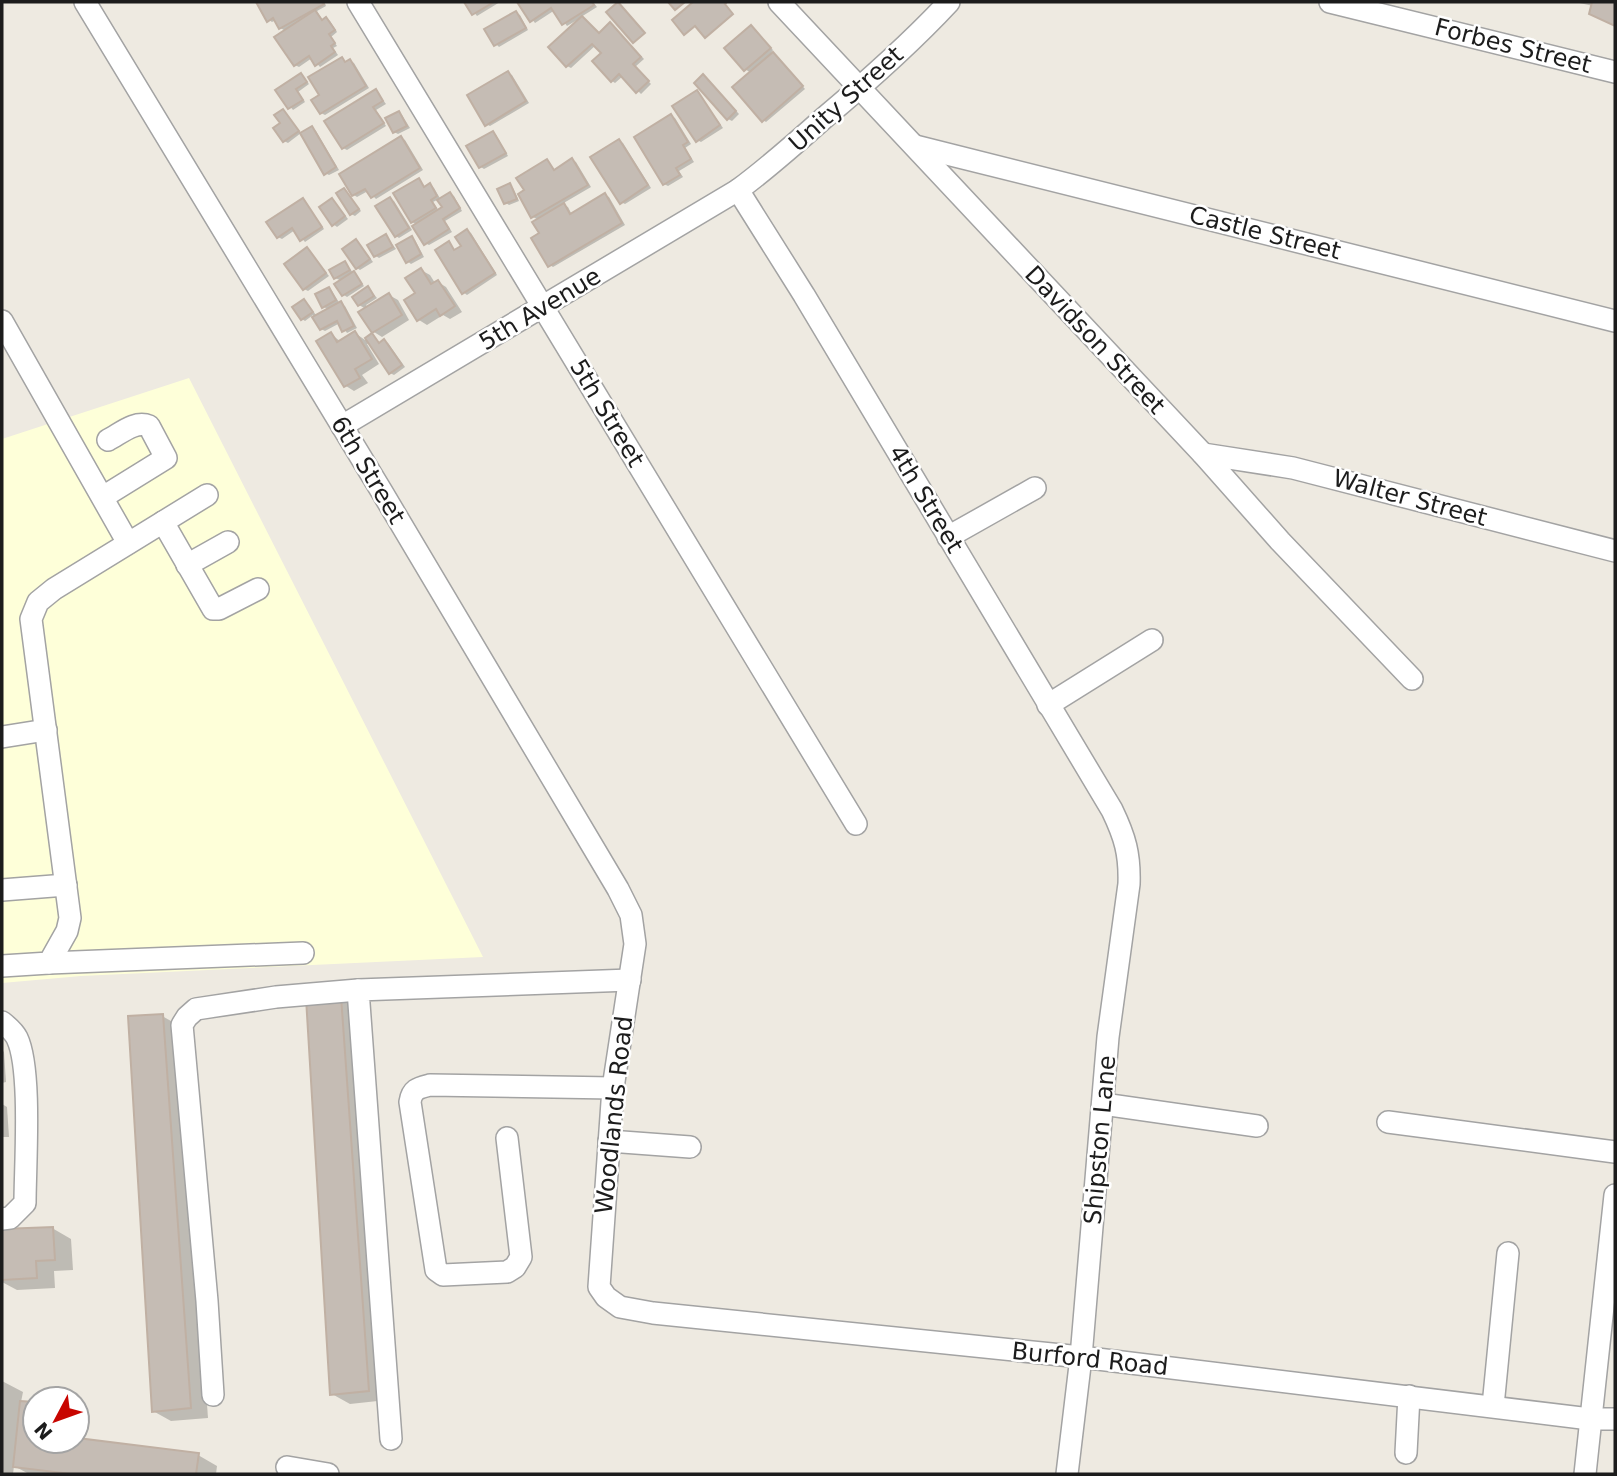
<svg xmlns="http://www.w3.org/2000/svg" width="1617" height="1476" font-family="'DejaVu Sans',sans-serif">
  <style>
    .education { fill: #feffd9 }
    .shadow { fill: #0003; fill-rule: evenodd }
    .building { fill: #c5bcb4; stroke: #c0b0a3; stroke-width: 2 }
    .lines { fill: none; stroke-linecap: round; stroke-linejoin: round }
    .minor-casing { stroke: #a3a3a3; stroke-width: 24 }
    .minor { stroke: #fff; stroke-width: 21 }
    .labels { text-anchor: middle; stroke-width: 5; stroke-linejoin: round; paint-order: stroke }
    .street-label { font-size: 24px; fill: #1c1c1c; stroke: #fff }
  </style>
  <rect width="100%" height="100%" fill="#eeeae1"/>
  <!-- education -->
  <polygon class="education" points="189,378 483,957 81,976 2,983 2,439"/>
  <!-- shadow -->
  <g class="shadow">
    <polygon points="258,2 324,2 326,6 317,11 323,21 326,19 330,21 337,32 331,37 337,46 333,48 338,55 320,67 312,58 299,67 295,65 277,37 286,31 280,28 276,20 272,22 269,20"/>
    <polygon points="466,2 500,2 477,16"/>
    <polygon points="519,2 593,2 597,7 581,17 600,35 611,25 614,27 644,59 635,67 651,84 641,94 623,76 615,83 612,81 604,53 596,45 571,68 567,66 550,47 578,22 577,20 567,26 555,10 535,23"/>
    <polygon points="1575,2 1615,2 1615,26 1591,13 1593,6"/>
    <polygon points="516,13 520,15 528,30 499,47 496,44"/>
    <polygon points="751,27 773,50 771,53 777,56 805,89 766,122 763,120 751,73 745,69"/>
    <polygon points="342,59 347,63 350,61 354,63 369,88 325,115 321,113 322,96"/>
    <polygon points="508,73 512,75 529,103 490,126 486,124"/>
    <polygon points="301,75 309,84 298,92 305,102 293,110 278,91"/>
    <polygon points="707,79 739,114 732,121 728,119"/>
    <polygon points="376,91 386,104 376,110 386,126 347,150 343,148"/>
    <polygon points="697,92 723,128 701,142 697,140"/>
    <polygon points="283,111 301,133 288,143 284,141"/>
    <polygon points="399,113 402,115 410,128 398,134 394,132"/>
    <polygon points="671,116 675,118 691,144 685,148 694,162 679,171 683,177 668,186 664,184"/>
    <polygon points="312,128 316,131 339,170 329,175 325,173"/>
    <polygon points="493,133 496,135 508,156 484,169 481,167 469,146"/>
    <polygon points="401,138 405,140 423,170 376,199 368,191 357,197 354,195"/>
    <polygon points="619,141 623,143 651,188 625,204 621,202"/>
    <polygon points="572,160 576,162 591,187 562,204 568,207 572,215 605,195 609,197 625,225 553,267 550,265 539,220 533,217 526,191 547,161 555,171"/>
    <path d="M419,180l7,8 4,-3 4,3 7,12 9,-6 4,2 8,15 -17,10 7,11 -23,13 -4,-2 -7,-18 -6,-3zM439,199l6,9 -6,3 -6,-9z"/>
    <polygon points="509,185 513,188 519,201 509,205 506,203"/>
    <polygon points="344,190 361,211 355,216 351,214"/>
    <polygon points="390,199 394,201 412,230 399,238 396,236"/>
    <polygon points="303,200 324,229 305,242 295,230 282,239 278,237"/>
    <polygon points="333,200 348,219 337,227 333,224"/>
    <polygon points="467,231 471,233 497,275 467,295 463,292 449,243 456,251 463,247"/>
    <polygon points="386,236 396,249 379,258 376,256"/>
    <polygon points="412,238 415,240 424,257 411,264 407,261"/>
    <polygon points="357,241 373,262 360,270 357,268"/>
    <polygon points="307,249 329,276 308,291 304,289"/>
    <polygon points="345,263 364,286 347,297 344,295 342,281 335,278"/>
    <polygon points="421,270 430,275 435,283 438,282 446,287 462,312 450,319 443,315 427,325 419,320 417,293"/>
    <polygon points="368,288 377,298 366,305 368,308 389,295 398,300 409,320 382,337 374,332 361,312 366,309 359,305"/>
    <polygon points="329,289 332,291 340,304 345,306 357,328 347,333 340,323 325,331 321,329 313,315 305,321 302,319 304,301 317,316 329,310 324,307"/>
    <polygon points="355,333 365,340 373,335 380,344 384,341 388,343 405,367 394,375 390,373 370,343 367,344 379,364 362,375 368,383 354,391 346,386 318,342 331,334 341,342"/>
    <polygon points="341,998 359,1009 387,1400 350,1404 332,1394"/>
    <polygon points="162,1016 180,1026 208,1418 171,1421 153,1411"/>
    <polygon points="2,1050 4,1052 6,1082 2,1083"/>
    <polygon points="2,1104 7,1107 9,1137 2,1137"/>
    <polygon points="52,1228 71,1239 73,1270 54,1271 55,1288 17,1290 2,1282 2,1231"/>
    <polygon points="2,1381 23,1392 21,1402 35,1404 35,1441 77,1440 198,1455 217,1466 216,1474 29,1474 14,1466 13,1474 2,1474"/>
  </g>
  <!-- building -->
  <g class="building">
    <polygon points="256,2 322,2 324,4 279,29 273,18 267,22"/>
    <polygon points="464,2 494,2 472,15"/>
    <polygon points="517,2 592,2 594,5 562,25 551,8 530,22"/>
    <polygon points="618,2 645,33 633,43 606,12"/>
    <polygon points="668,2 685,2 675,10"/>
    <polygon points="693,2 727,2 725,4 733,14 705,38 695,26 684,35 672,20"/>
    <polygon points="1592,2 1615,2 1615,26 1589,14"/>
    <polygon points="315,10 322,20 326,17 335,30 329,34 335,43 331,46 335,52 315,66 309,56 294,66 274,37"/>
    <polygon points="516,11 526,28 494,46 484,29"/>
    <polygon points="582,16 599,33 610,22 641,57 633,64 649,81 636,93 619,74 611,82 592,61 601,53 592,44 566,67 548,47"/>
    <polygon points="751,25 771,48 744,71 724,48"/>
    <polygon points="773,52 803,86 762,122 732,87"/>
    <polygon points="342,57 345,62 350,59 366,86 320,114 311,100 319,95 308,77"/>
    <polygon points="508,71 526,101 485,126 467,95"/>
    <polygon points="301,73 307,82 296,89 303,100 288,109 275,90"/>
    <polygon points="703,74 736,111 727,120 694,83"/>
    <polygon points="376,89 383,101 373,107 384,123 342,149 324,121"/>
    <polygon points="697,90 720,125 696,142 672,106"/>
    <polygon points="283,109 299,131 283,142 273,128 280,123 274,115"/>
    <polygon points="399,111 407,126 393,133 385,118"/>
    <polygon points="671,114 688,142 683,145 691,159 676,168 680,175 663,185 634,137"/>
    <polygon points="312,126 336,167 324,175 300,133"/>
    <polygon points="493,131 506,153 479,168 466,146"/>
    <polygon points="401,136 420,168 371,198 365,189 352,196 339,174"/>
    <polygon points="619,139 648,185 620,204 590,157"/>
    <polygon points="572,158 588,185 531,218 518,194 524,190 516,178 547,159 554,170"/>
    <polygon points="419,178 424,187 430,183 437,196 431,200 436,208 411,223 393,193"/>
    <polygon points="510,183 517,199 504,204 497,189"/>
    <polygon points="344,188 359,209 350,215 336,193"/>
    <polygon points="450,192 460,208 443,219 449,229 424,245 412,226 442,207 437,200"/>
    <polygon points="605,193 622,223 548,267 531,238 539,233 532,222 564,203 570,214"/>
    <polygon points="390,197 409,228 395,237 375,206"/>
    <polygon points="303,198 322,227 300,241 292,228 277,238 266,222"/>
    <polygon points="332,198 345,216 332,226 319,207"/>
    <polygon points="467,229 495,273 462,294 435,250 449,241 454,250 461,246 455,237"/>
    <polygon points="386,234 393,247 374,257 367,245"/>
    <polygon points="412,236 421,254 406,263 396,245"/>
    <polygon points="356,239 370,259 356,269 342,249"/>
    <polygon points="307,247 326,273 303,290 284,264"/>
    <polygon points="345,261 350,270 334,279 329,270"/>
    <polygon points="421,268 431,284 438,280 455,306 440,316 436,309 417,321 404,300 415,293 405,278"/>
    <polygon points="354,271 362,284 342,296 334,284"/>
    <polygon points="368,286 374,296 358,306 352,297"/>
    <polygon points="329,287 336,300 322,308 315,294"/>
    <polygon points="389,293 402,315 372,333 358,312"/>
    <polygon points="304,299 313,312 301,320 292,307"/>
    <polygon points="341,301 354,326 342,332 337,321 320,330 312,317"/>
    <polygon points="355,331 372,359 355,369 360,378 344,387 316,341 331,332 337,342"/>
    <polygon points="372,333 379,343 384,339 402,365 389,374 365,338"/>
    <polygon points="341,996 369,1391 330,1395 306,998"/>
    <polygon points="163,1014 191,1408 152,1412 128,1016"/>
    <polygon points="53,1227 55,1260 36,1261 37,1278 2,1280 2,1229"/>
    <polygon points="20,1401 35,1402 35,1441 77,1441 77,1438 199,1453 196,1474 71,1474 13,1467"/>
  </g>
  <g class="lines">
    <defs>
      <g id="minor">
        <polyline points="85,2 382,492 618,889 631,915 635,944 613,1088 599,1287 606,1297 620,1307 653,1313 1081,1357 1590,1419 1615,1419"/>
        <polyline points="358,2 856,824"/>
        <polyline points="779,2 1203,454 1280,541 1412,679"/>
        <polyline points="1330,2 1615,72"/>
        <polyline points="915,146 1615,321"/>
        <path d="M738,190l66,105 308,515c13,27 18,44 17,74l-21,153 -27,320 -14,117"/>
        <polyline points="2,321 128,543"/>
        <path d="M342,426l396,-236c30,-22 58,-47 86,-72 44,-37 86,-74 125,-116"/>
        <polyline points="1203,454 1293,468 1615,551"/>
        <path d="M103,497l63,-39 -17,-32c-14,-6 -29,8 -41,14"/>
        <polyline points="163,522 213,609 219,609 258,589"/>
        <polyline points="948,537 1035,488"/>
        <polyline points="187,565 228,542"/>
        <polyline points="1048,705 1152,640"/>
        <polyline points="2,737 46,730"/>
        <polyline points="2,890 66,885"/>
        <polyline points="49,963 303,953"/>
        <polyline points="2,966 49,963 67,931 70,918 31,619 38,602 54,589 207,495"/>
        <path d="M2,1022c5,4 12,10 15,16 15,31 8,128 8,165l-15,15 -8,1"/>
        <polyline points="1103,1104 1257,1126"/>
        <polyline points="1388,1122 1615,1152"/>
        <path d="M507,1138l14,119 -6,10 -8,5 -64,3 -7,-5 -26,-168c2,-13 8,-14 20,-17l183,3"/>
        <polyline points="609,1141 690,1147"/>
        <polyline points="213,1395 207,1301 182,1025 187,1017 196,1009 276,997 358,990"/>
        <polyline points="1493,1406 1508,1253"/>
        <polyline points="391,1439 358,990 630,980"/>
        <polyline points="1406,1453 1409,1396"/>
        <polyline points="287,1467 328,1474"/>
        <polyline points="1585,1474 1615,1195"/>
      </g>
    </defs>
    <!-- minor casing -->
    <use href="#minor" class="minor-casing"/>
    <!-- minor -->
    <use href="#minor" class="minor"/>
  </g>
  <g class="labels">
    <!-- street labels -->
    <g class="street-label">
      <text transform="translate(1513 46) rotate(14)" y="8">Forbes Street</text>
      <text transform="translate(846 99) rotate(-42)" y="8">Unity Street</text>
      <text transform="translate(1265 233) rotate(14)" y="8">Castle Street</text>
      <text transform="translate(540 309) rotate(-31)" y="8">5th Avenue</text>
      <text transform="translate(1095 340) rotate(47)" y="8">Davidson Street</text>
      <text transform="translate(607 413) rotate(59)" y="8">5th Street</text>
      <text transform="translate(368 470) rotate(59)" y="8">6th Street</text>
      <text transform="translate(1410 498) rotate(15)" y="8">Walter Street</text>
      <text transform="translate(926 499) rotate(59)" y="8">4th Street</text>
      <text transform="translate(614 1115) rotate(-84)" y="8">Woodlands Road</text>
      <text transform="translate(1100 1140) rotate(-85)" y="8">Shipston Lane</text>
      <text transform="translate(1090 1359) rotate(6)" y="8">Burford Road</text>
    </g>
  </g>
  <!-- border -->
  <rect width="1617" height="1476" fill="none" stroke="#1c1c1c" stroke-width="7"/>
  <!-- north arrow -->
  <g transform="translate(56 1420) rotate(229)"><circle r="33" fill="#ffffff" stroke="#a4a4a4" stroke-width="2"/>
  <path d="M0-5L12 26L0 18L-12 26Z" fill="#c80500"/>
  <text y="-10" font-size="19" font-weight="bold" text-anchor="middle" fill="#1c1c1c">N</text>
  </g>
</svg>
